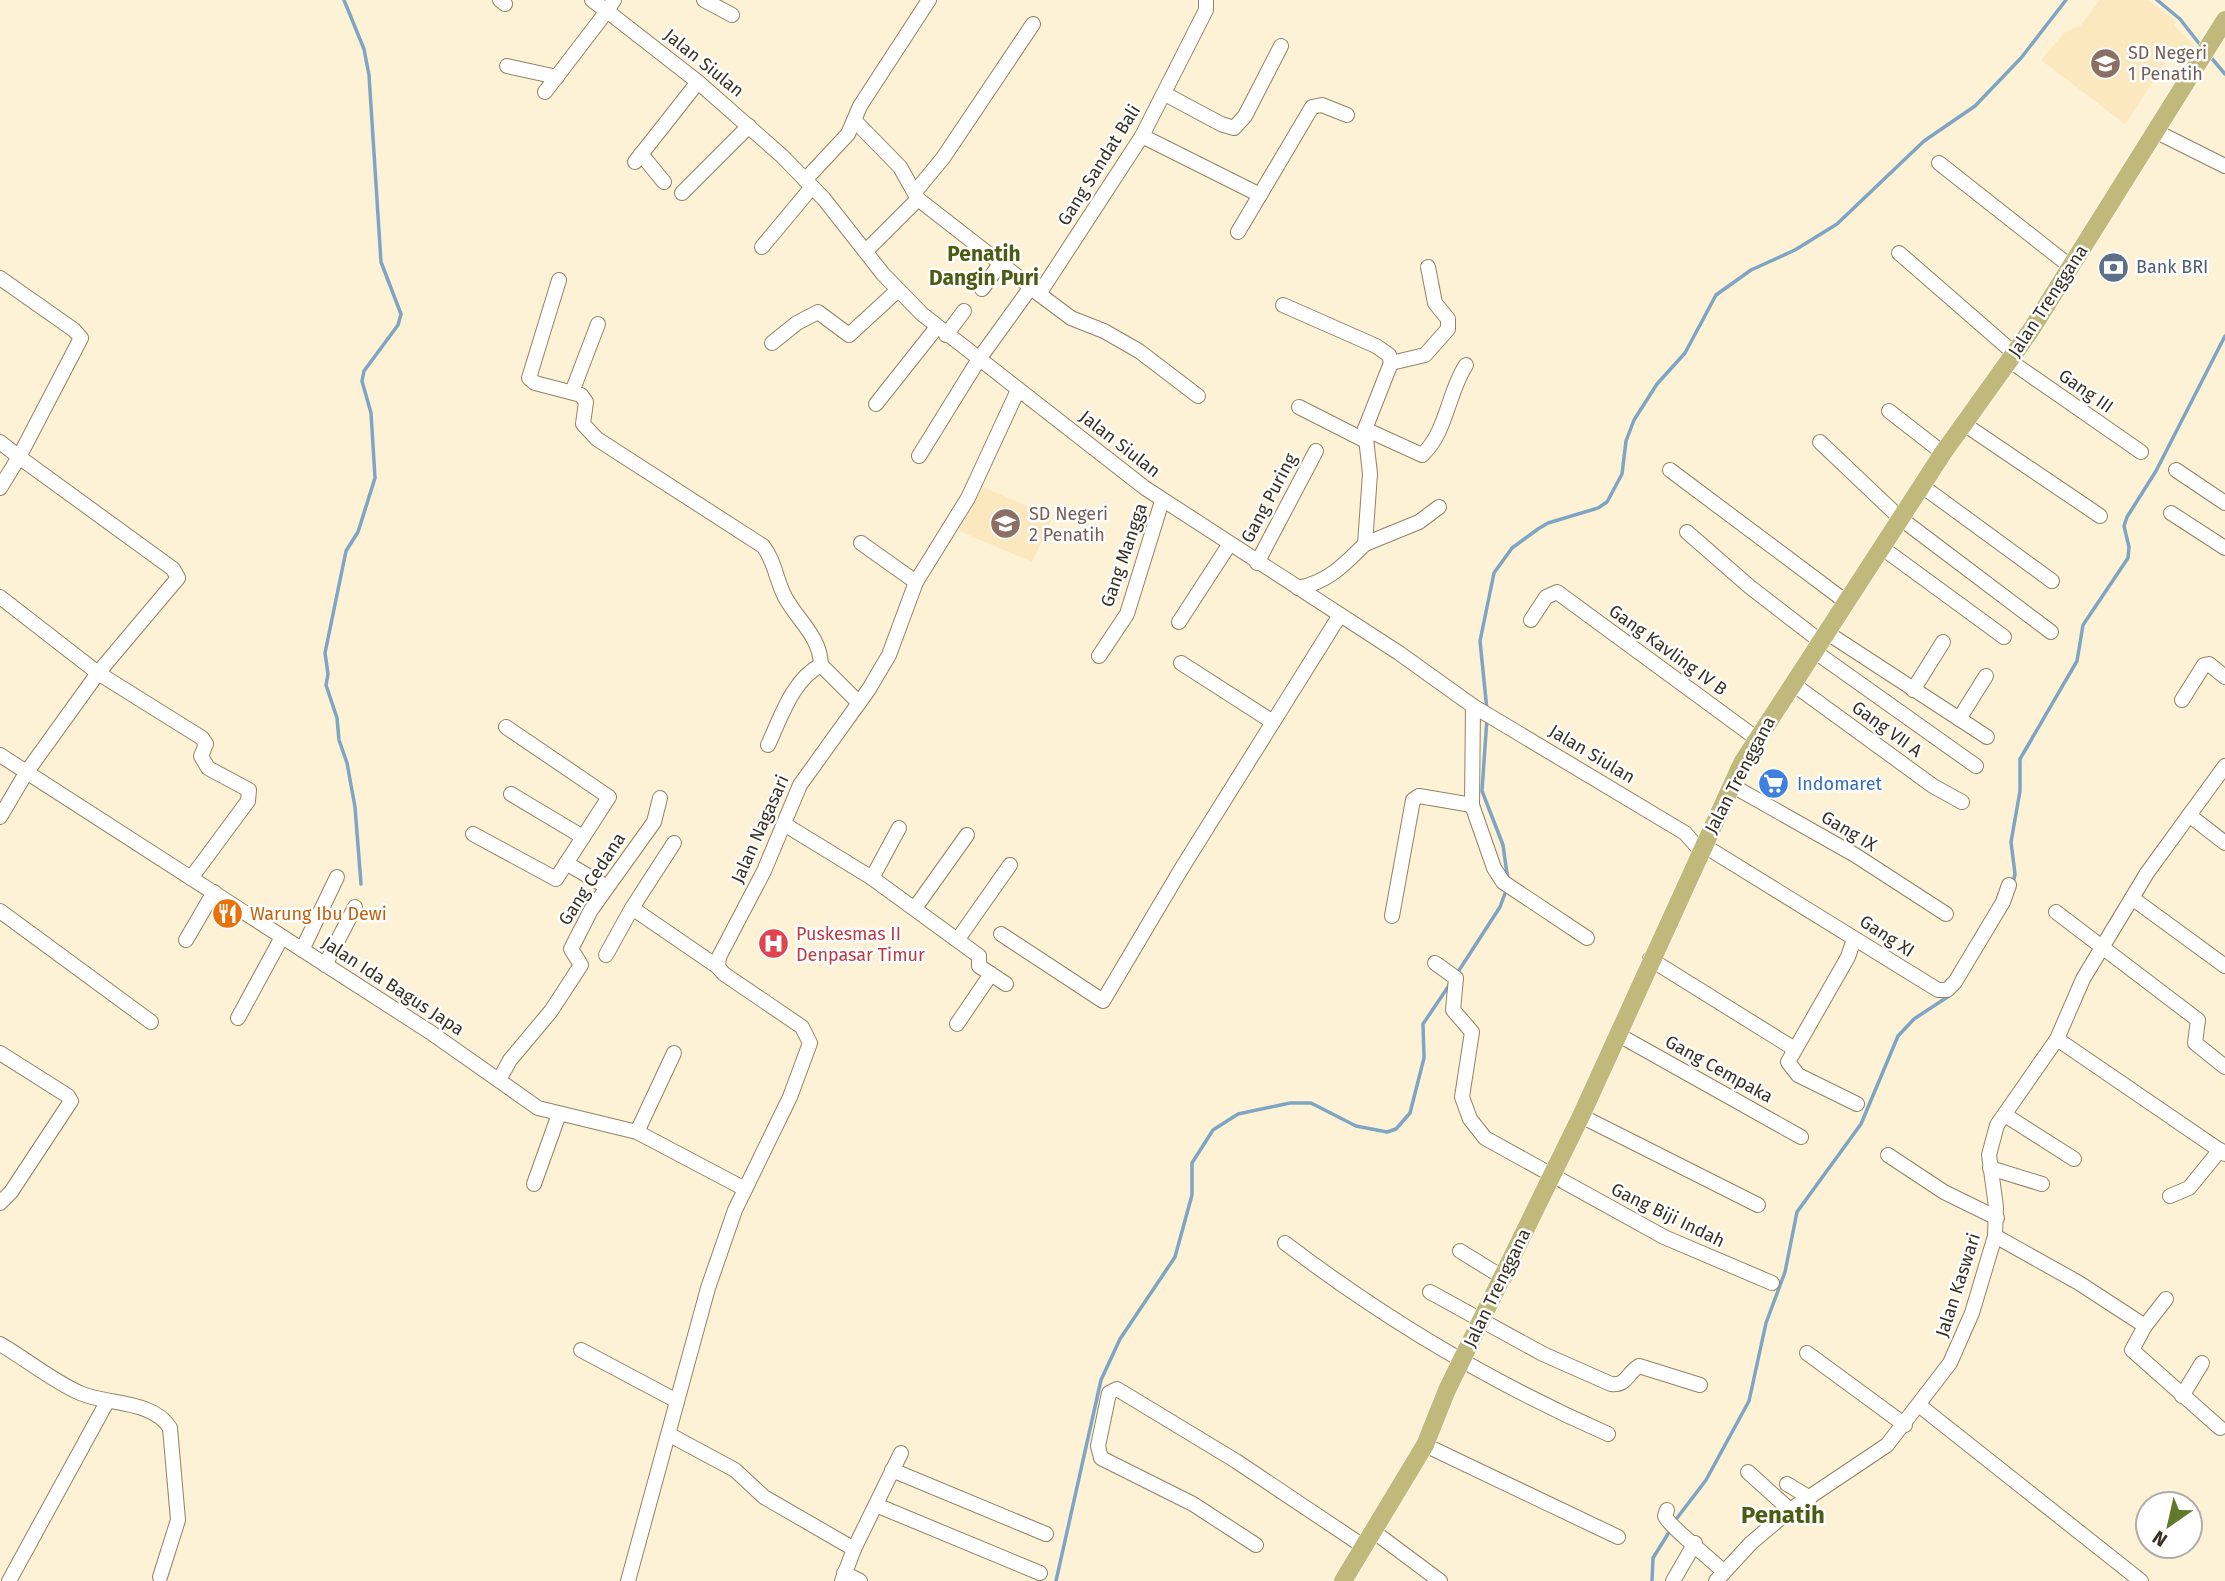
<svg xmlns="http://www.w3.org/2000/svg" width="2225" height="1581" font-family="'Fira Sans',sans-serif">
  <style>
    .built { fill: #fbe8bf }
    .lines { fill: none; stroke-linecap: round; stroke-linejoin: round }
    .stream { stroke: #7ea5c4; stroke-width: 3.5 }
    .minor-casing { stroke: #918364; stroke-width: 16 }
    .major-casing { stroke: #fff; stroke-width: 19 }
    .minor { stroke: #fff; stroke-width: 14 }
    .major { stroke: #c1b97c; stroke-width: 18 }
    .labels { text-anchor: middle; stroke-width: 5; stroke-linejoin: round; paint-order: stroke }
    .education-label { font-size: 18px; fill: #785e54; stroke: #fff; text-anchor: start }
    .street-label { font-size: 18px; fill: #373124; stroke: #fff }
    .service-label { font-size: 18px; fill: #4e5e75; stroke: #fff; text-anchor: start }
    .shop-label { font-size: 18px; fill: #366cbe; stroke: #fff; text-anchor: start }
    .food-label { font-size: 18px; fill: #c56008; stroke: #fff; text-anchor: start }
    .health-label { font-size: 18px; fill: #be3a42; stroke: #fff; text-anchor: start }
    .quarter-label { font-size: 21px; font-weight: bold; fill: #4a5d13; stroke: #fff }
    .district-label { font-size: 24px; font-weight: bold; fill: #4a5d13; stroke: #fff }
  </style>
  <rect width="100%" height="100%" fill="#fef2d6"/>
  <!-- built -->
  <g class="built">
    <polygon points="2100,0 2148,0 2176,21 2174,25 2196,48 2184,66 2169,57 2125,124 2041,60 2064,33 2081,25"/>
    <polygon points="983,487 1053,517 1032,562 959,531"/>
  </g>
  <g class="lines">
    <!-- stream -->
    <g class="stream">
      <polyline points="344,0 364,49 369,75 381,262 401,314 398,325 364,371 362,381 371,413 375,478 358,532 346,551 325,653 328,674 326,685 337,718 339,740 347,763 355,807 361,884"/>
      <polyline points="2157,0 2180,19 2201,46"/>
      <polyline points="2208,54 2225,74"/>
      <polyline points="1487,710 1480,641 1494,573 1512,548 1538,529 1548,523 1598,508 1607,502 1622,474 1626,441 1634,420 1657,384 1685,353 1716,295 1751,270 1795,250 1837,224 1924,141 1975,106 2021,58 2066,0"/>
      <polyline points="1487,718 1482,791 1503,845 1508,881"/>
      <polyline points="2013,883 2015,874 2011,842 2020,791 2020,759 2077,661 2083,625 2128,558 2129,547 2124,526 2127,517 2156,471 2225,336"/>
      <polyline points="1456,975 1500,907 1507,888"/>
      <polyline points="1674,1522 1706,1480 1749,1401 1766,1323 1785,1272 1797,1212 1861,1124 1898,1036 1914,1019 1949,996"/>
      <polyline points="1056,1581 1101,1380 1120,1339 1175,1257 1192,1195 1192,1163 1213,1130 1238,1114 1290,1103 1311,1103 1356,1126 1387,1132 1396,1129 1410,1113 1424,1058 1423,1024 1450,984"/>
      <polyline points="1652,1581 1653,1558 1671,1529"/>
    </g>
    <defs>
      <g id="minor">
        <polyline points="500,0 505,4"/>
        <polyline points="614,0 607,11 698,82 782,156 824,199 883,274 922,314 1145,488 1399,653 1473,706 1685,833 1701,851"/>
        <polyline points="704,0 732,15"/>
        <polyline points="507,66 557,77"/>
        <polyline points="545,92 607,11 592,0"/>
        <polyline points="1165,94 1221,124 1234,128 1245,116 1281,46"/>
        <polyline points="855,121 900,167 918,199 1031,287"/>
        <polyline points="2155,131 2225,166"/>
        <polyline points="1142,136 1260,195"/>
        <polyline points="641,154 664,182"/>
        <polyline points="635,162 698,82"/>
        <polyline points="1939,163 2071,267"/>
        <polyline points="805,180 848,134 860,106 929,0"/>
        <polyline points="915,192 943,158 1033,24"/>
        <polyline points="682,193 749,126"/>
        <polyline points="1238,232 1312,107 1322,105 1347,115"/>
        <polyline points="762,247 812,187"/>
        <polyline points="866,251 918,199"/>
        <polyline points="1899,253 2015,354"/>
        <polyline points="0,278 74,330 81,338 19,457 173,569 178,578 98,673 26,773 0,817"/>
        <path d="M559,280l-30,98 6,5 46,12 5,7 -3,22 14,15 166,107c12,15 13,34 22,51 13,24 35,39 36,68"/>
        <polyline points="982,289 1000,264"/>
        <polyline points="1039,294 1071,318 1104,331 1139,351 1198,396"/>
        <polyline points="1283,305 1376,346 1389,355 1391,363"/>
        <polyline points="946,335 964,311"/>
        <polyline points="772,343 797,323 818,312 849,335 898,290"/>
        <polyline points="2010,361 2141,452"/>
        <polyline points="572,392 598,324"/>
        <polyline points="876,404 937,327"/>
        <polyline points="1299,407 1366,441"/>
        <polyline points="1889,411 1943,453"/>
        <polyline points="1964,424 2100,516"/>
        <polyline points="1365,429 1391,363 1425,355 1448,329 1448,319 1435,303 1428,267"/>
        <polyline points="0,442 19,457 0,488"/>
        <polyline points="1820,442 1900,518 2051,632"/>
        <polyline points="919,456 979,359 1031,287 1039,294 1142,136 1206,10 1206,0"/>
        <polyline points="1670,470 1845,601"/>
        <polyline points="2176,470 2225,503"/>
        <polyline points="1922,486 2052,581"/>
        <polyline points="2171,513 2225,548"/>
        <polyline points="1687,532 1750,587 1820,641"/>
        <polyline points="861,543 916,582"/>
        <polyline points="1365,544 1419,522 1439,507"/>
        <polyline points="1881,547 2004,637"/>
        <polyline points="1257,563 1316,451"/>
        <path d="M1298,588c30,-6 46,-23 67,-44l5,-70 -5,-45 57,26c25,-23 26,-63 44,-90"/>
        <polyline points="0,597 98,673 202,738 206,744 201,756 208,768 249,790 248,801 191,878"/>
        <polyline points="1531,620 1546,597 1557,592 1756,738"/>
        <polyline points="1179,622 1229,545"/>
        <polyline points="1826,632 1987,737"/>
        <polyline points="1814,651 1976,766"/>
        <polyline points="1099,656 1127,614 1162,501"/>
        <polyline points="1181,663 1273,722"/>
        <polyline points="1793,684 1933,786 1962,802"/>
        <polyline points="1913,690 1943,642"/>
        <polyline points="2182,700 2204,665 2209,664 2225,677"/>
        <polyline points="1959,719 1986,676"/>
        <path d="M768,745c13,-28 25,-66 53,-80l38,38"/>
        <polyline points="0,755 430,1032 538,1108 637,1132 745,1189"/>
        <polyline points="1731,785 1855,855 1946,914"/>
        <polyline points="511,794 583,837"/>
        <polyline points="1472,805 1494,868 1503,882 1587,938"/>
        <polyline points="2189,815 2225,843"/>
        <polyline points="784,824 872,878 979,956 979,966 1006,984"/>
        <polyline points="473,834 556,879 609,797 506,727"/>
        <polyline points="1703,845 1938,990 1947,990 1955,982 2003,902 2009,885"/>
        <polyline points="566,863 607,887"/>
        <polyline points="872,878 899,828"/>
        <polyline points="2132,898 2225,966"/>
        <polyline points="632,908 674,843"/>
        <polyline points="915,908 967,835"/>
        <polyline points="0,911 151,1022"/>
        <polyline points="2056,912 2198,1020 2195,1043 2225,1067"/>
        <polyline points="1392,916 1413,800 1419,796 1472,805 1473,706"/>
        <polyline points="1001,934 1103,1001 1180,871 1340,615"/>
        <polyline points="958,939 1010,865"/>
        <polyline points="1854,939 1848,957 1788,1062 1798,1075 1857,1104"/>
        <polyline points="186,940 214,892"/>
        <polyline points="302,950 337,877"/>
        <polyline points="606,955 632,908 718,967"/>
        <polyline points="1650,959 1793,1048"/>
        <polyline points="1435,963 1456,978 1453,1010 1472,1032 1462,1097 1470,1119 1485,1138 1664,1237 1772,1283"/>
        <polyline points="325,965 355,907"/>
        <polyline points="238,1018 282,937"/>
        <polyline points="957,1024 991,974"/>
        <polyline points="1617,1034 1801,1137"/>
        <polyline points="2057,1039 2225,1154"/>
        <polyline points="0,1053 68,1096 71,1101 11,1192 0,1203"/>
        <polyline points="499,1080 510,1060 551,1011 581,965 571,949 591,910 654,822 660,798"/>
        <polyline points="2005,1115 2074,1159"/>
        <polyline points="1581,1116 1758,1205"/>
        <polyline points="637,1132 674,1053"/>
        <polyline points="1888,1155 1944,1192 1997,1218"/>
        <polyline points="1990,1168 2042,1184"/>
        <polyline points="534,1184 559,1114"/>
        <polyline points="2170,1196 2189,1188 2220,1150"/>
        <polyline points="1995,1236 2079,1283 2145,1326 2132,1350 2220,1428"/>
        <path d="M1285,1243c101,77 207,140 323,191"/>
        <polyline points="1460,1251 1504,1278"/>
        <path d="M1430,1292l113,62 68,30c16,2 16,-11 28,-18l61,19"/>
        <polyline points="2145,1326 2166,1299"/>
        <path d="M0,1344c26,15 54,38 80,49 27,12 73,7 90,35l8,92 -18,57"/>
        <polyline points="581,1350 677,1401"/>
        <polyline points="1807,1353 1905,1425"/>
        <polyline points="2182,1396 2202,1363"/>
        <polyline points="1920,1406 2141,1581"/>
        <polyline points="670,1435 735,1470 764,1497 854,1549 842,1581"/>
        <polyline points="1425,1445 1618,1537"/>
        <polyline points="892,1470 1046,1534"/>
        <polyline points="1748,1472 1790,1510"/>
        <polyline points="1787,1484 1810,1498"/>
        <polyline points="876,1505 1040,1573"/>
        <path d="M1667,1510l-2,6c3,9 48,45 59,56"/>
        <polyline points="1373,1531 1440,1581"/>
        <polyline points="1256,1545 1193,1504 1101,1458 1098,1446 1109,1393 1117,1389 1236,1461 1363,1546"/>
        <polyline points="854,1549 901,1453"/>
        <polyline points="844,1573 860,1581"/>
        <polyline points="9,1581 107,1402"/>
        <polyline points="628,1581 708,1288 735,1210 790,1097 810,1043 802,1027 724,974 718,967 719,957 764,871 800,785 869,689 889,655 916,582 968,498 1018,390"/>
        <polyline points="1673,1581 1695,1543"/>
        <polyline points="1716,1581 1751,1543 1790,1510 1887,1445 1950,1363 1972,1313 1995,1236 1996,1207 1989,1155 1997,1125 2057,1039 2083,979 2147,873 2225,766"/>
      </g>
      <polyline id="major" points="1343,1581 1425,1445 1447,1390 1581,1116 1742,763 1943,453 2031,330 2225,20"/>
    </defs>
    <!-- minor casing -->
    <use href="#minor" class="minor-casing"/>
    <!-- major casing -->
    <use href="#major" class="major-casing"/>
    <!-- minor -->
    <use href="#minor" class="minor"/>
    <!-- major -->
    <use href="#major" class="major"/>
  </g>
  <!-- icons -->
  <defs>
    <symbol id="school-disc" viewBox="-11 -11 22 22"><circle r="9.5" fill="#8d6e63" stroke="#fff"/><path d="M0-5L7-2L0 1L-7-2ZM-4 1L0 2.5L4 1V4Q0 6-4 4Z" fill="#fff"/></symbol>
    <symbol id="bank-disc" viewBox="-11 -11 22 22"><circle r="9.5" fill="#5c6f8a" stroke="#fff"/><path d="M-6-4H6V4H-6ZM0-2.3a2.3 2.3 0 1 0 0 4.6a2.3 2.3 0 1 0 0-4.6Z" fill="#fff"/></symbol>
    <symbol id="supermarket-disc" viewBox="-11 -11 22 22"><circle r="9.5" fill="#3f7fe0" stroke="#fff"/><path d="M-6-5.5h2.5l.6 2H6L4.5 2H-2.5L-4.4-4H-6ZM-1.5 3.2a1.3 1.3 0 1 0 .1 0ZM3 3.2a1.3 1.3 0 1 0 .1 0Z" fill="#fff"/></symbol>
    <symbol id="restaurant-disc" viewBox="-11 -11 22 22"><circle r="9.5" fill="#e8710a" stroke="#fff"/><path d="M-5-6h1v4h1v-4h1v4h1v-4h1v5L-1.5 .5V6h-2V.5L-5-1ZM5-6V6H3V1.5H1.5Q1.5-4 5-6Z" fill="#fff"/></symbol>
    <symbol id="hospital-disc" viewBox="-11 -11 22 22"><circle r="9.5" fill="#e0444e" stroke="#fff"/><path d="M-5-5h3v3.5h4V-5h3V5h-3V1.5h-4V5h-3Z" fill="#fff"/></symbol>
  </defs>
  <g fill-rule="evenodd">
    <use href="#school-disc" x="2088" y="46" width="35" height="35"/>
    <use href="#bank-disc" x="2096" y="250" width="35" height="35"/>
    <use href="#school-disc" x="988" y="506" width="35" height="35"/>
    <use href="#supermarket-disc" x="1756" y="766" width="35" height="35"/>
    <use href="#restaurant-disc" x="210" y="896" width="35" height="35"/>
    <use href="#hospital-disc" x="756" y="926" width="35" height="35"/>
  </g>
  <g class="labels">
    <!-- education labels -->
    <g class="education-label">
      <text x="2128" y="59">SD Negeri<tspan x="2128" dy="21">1 Penatih</tspan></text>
      <text x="1029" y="520">SD Negeri<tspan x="1029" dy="21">2 Penatih</tspan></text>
    </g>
    <!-- street labels -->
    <g class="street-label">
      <text transform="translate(704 63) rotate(39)" y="6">Jalan Siulan</text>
      <text transform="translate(1099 165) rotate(-58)" y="6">Gang Sandat Bali</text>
      <text transform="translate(2048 301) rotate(-57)" y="6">Jalan Trenggana</text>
      <text transform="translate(2086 391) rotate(35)" y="6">Gang III</text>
      <text transform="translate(1120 444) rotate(38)" y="6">Jalan Siulan</text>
      <text transform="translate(1269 498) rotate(-62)" y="6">Gang Puring</text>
      <text transform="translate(1124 555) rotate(-71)" y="6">Gang Mangga</text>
      <text transform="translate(1668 650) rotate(36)" y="6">Gang Kavling IV B</text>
      <text transform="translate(1887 729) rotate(36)" y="6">Gang VII A</text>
      <text transform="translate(1592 754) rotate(31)" y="6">Jalan Siulan</text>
      <text transform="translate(1740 775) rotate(-62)" y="6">Jalan Trenggana</text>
      <text transform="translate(760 829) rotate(-66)" y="6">Jalan Nagasari</text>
      <text transform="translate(1849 831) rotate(31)" y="6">Gang IX</text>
      <text transform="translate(592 879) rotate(-57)" y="6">Gang Cedana</text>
      <text transform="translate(1887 936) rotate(33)" y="6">Gang XI</text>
      <text transform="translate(393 986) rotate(33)" y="6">Jalan Ida Bagus Japa</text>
      <text transform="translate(1719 1069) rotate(29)" y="6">Gang Cempaka</text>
      <text transform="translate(1668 1215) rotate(26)" y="6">Gang Biji Indah</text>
      <text transform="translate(1958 1285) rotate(-72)" y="6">Jalan Kaswari</text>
      <text transform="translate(1497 1288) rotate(-64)" y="6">Jalan Trenggana</text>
    </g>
    <!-- service labels -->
    <g class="service-label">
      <text x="2136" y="273">Bank BRI</text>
    </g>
    <!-- shop labels -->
    <g class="shop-label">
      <text x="1797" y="790">Indomaret</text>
    </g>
    <!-- food labels -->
    <g class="food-label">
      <text x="250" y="920">Warung Ibu Dewi</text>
    </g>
    <!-- health labels -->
    <g class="health-label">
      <text x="796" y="940">Puskesmas II<tspan x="796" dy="21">Denpasar Timur</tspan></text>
    </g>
    <!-- quarter labels -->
    <g class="quarter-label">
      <text x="984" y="261">Penatih<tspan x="984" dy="24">Dangin Puri</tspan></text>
    </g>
    <!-- district labels -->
    <g class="district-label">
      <text x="1783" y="1523">Penatih</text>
    </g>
  </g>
  <!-- north arrow -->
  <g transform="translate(2169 1525) rotate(214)"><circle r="33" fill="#ffffff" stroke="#afada7" stroke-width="2"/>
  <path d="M0-5L12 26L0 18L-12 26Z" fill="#63792a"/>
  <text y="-10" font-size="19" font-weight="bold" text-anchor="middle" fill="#373124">N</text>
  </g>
</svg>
